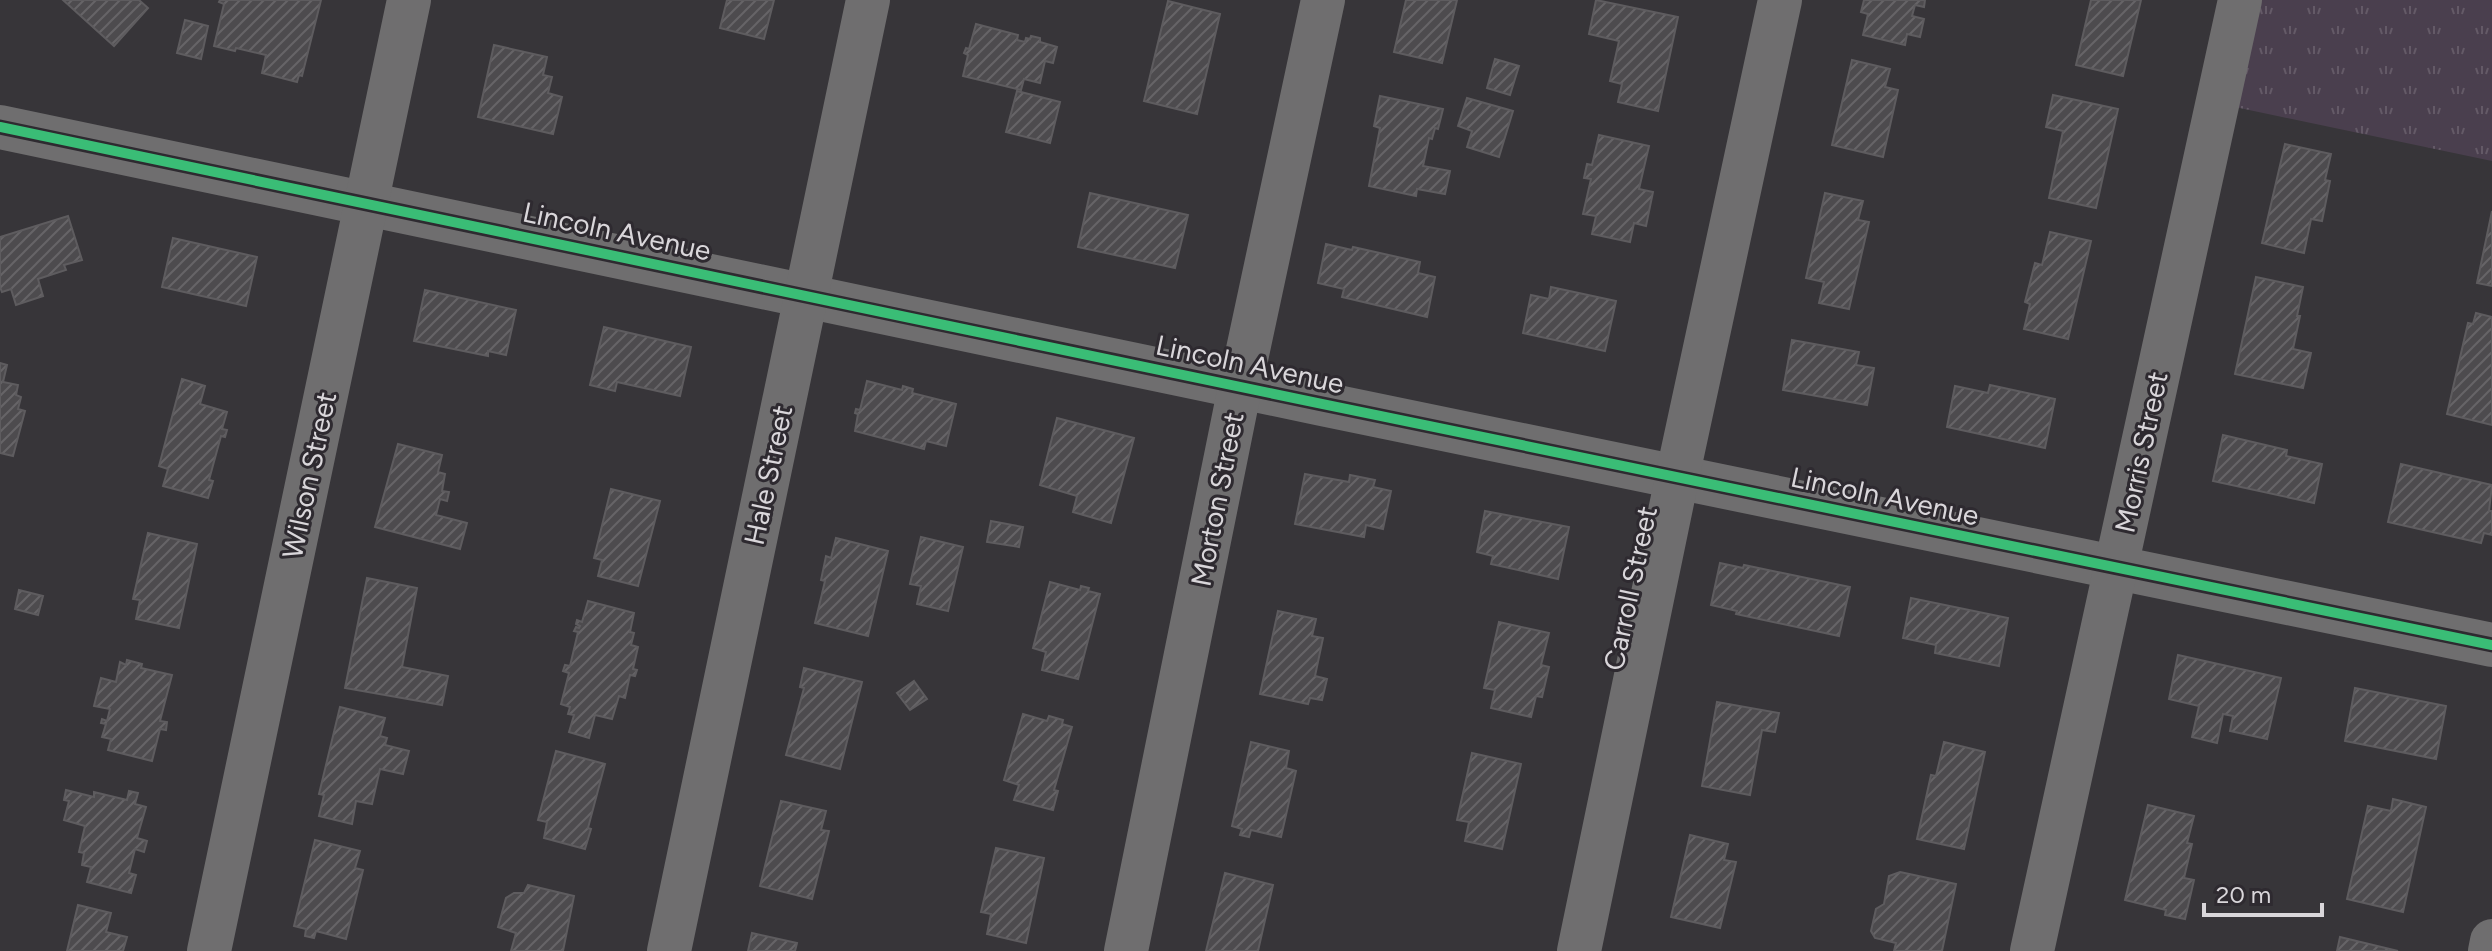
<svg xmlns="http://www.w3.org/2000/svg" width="2492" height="951" font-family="Figtree,sans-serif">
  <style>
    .grass { fill: url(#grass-tufts) }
    .building { fill: url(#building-hatch); stroke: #5e5c5f; stroke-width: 2 }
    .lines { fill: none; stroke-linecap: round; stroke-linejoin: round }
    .minor { stroke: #6f6e6f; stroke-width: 44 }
    .cycleway-casing { stroke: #2e2a30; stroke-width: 15 }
    .cycleway { stroke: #3abd76; stroke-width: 10 }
    .labels { text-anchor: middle; stroke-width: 6; stroke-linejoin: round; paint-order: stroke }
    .street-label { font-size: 28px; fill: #d9d6da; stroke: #2e2a30 }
  </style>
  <defs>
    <pattern id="grass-tufts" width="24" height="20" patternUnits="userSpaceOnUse" patternTransform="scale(2)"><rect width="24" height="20" fill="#4a3f4e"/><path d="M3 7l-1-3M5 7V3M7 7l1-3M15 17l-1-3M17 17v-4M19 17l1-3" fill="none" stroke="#645a67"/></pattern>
    <pattern id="building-hatch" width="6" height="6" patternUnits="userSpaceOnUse" patternTransform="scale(2)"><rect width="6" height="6" fill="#4d4b4e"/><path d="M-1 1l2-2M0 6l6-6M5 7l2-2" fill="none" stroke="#666467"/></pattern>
  </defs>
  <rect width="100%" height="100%" fill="#373539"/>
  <!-- grass -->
  <polygon class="grass" points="2258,0 2492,0 2492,161 2235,107"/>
  <!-- building -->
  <g class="building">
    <polygon points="63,0 139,0 148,8 114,46"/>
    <polygon points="220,0 321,0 302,76 299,75 297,82 262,73 266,55 236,48 235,51 214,46 224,4 219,2"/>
    <polygon points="727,0 774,0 764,39 720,28"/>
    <polygon points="1406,0 1457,0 1442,63 1394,52"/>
    <polygon points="1596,0 1678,17 1658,111 1618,102 1622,84 1610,81 1619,41 1589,34"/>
    <polygon points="1864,0 1925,0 1924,7 1915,5 1912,16 1924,19 1920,37 1907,34 1905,45 1863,35 1868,14 1861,12"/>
    <polygon points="2091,0 2141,0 2123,76 2076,65"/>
    <polygon points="1168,1 1220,14 1197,114 1144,101"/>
    <polygon points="185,20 208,26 201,59 177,53"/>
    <polygon points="976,24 1018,35 1017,40 1025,42 1026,38 1030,39 1031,36 1040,38 1040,42 1057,47 1053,63 1045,61 1040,83 1024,79 1021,90 963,76 968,55 964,53 966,48 969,49"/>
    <polygon points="494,45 547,57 543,75 552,77 548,93 562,97 553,134 478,117"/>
    <polygon points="1495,59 1519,66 1510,95 1487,88"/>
    <polygon points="1852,60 1890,69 1885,87 1898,90 1883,157 1832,145"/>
    <polygon points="1017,91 1060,102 1050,143 1006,132"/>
    <polygon points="2053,95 2118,109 2096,208 2049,198 2063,131 2046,127"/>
    <polygon points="1380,96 1443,109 1438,129 1435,128 1432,139 1429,138 1423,166 1450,171 1445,194 1417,189 1416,196 1369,186 1380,128 1374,126"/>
    <polygon points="1467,98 1513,111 1499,157 1467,147 1472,131 1458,126"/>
    <polygon points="1599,135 1649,146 1639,189 1653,192 1646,226 1634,223 1630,242 1592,234 1596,216 1583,214 1591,179 1584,178 1587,164 1592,165"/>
    <polygon points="2285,144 2331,154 2325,180 2330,181 2322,221 2311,219 2304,253 2262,243"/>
    <polygon points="1090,193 1188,215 1175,268 1078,247"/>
    <polygon points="1825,193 1863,201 1858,220 1869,222 1849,309 1819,303 1824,282 1806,278"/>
    <polygon points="2492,211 2492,286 2477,283"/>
    <polygon points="68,216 82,260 64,265 66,270 38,279 43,296 16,305 11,289 2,292 0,287 0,237"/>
    <polygon points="2050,232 2091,241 2068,339 2024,329 2030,304 2025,302 2035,263 2042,265"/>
    <polygon points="173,238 257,257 246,306 162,287"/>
    <polygon points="1326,244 1352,250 1353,247 1420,262 1418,273 1435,277 1427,317 1342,297 1344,289 1318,283"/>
    <polygon points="2256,277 2303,287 2297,316 2300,316 2293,349 2311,353 2303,388 2235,374"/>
    <polygon points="1551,287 1616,301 1605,351 1523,333 1531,295 1549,299"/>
    <polygon points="425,290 516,310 506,355 488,351 488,356 414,341"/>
    <polygon points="2476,313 2492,317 2492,425 2447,414 2468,323 2473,324"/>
    <polygon points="604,327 691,347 680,396 617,382 615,391 590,385"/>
    <polygon points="1792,340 1859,352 1856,365 1874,368 1867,405 1783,390"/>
    <polygon points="0,363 7,365 3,382 18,385 16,395 21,397 18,409 25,411 13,456 0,453"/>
    <polygon points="182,379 205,386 200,404 227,412 222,429 227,430 225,437 221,436 209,480 213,481 208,498 163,486 168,469 159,466"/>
    <polygon points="867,381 902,390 903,386 913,389 912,393 956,404 946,446 926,441 924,449 855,431 858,414 855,413 856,409 860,410"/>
    <polygon points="1990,385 2055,399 2045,448 1947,427 1955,386 1988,393"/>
    <polygon points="1057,418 1134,438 1111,523 1073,512 1077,496 1040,485"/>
    <polygon points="2223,435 2287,450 2286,456 2322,464 2314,503 2213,481"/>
    <polygon points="398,444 442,455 438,472 445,474 442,491 449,492 447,501 440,499 436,515 467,523 460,549 375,527"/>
    <polygon points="2401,464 2492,485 2489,511 2492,511 2492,535 2484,533 2481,543 2388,522"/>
    <polygon points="1305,474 1349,482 1350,475 1375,480 1373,487 1391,491 1383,529 1366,525 1364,537 1295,524"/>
    <polygon points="611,489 660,501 638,586 598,576 602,560 594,558"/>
    <polygon points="1485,511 1569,527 1558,579 1491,564 1493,556 1477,552"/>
    <polygon points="991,521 1023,527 1019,547 987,542"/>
    <polygon points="148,533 197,544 179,628 136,619 140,600 133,599"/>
    <polygon points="921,537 963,547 948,611 917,604 921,586 910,584"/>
    <polygon points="836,538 888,551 868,636 815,623 825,581 821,580 826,556 831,558"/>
    <polygon points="1720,563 1743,568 1744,565 1850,587 1839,636 1736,614 1737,611 1711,605"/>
    <polygon points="367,578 417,588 402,667 448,676 442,705 345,688"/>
    <polygon points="1050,582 1080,590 1081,586 1089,588 1088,591 1100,594 1078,679 1042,670 1046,652 1033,648"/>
    <polygon points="19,590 43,596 38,615 15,609"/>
    <polygon points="1911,598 2008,618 1999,666 1935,653 1936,645 1903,638"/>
    <polygon points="588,601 634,613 630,632 634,633 631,645 638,647 633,669 637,670 635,676 630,675 625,698 619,696 612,719 595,715 589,738 569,732 574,715 568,714 570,707 561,704 569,673 563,671 565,665 570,666 578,632 574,631 576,627 579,628 580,626 576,624 577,620 582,622"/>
    <polygon points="1278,611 1316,619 1312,636 1323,638 1315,676 1327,679 1322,700 1310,698 1308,704 1260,694"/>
    <polygon points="1499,622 1549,633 1541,665 1549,667 1542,697 1536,696 1531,717 1491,708 1495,690 1484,688"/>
    <polygon points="2178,655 2281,678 2267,739 2230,731 2233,716 2223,714 2217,743 2192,737 2199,706 2169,699"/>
    <polygon points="127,660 142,664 141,668 172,675 160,721 167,722 166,730 160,729 152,761 108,750 111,739 102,737 106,724 101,723 102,719 107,721 110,709 94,706 101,678 116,682 120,662 126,665"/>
    <polygon points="804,668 862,682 840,769 786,755 804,688 800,687"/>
    <polygon points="914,681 927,699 910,710 897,693"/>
    <polygon points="2355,688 2446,706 2436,759 2345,741"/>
    <polygon points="1717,702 1779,713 1775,732 1762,730 1750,795 1702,786"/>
    <polygon points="340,707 385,718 380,736 387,738 385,745 409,751 403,774 380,769 372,804 356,801 352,824 319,816 324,795 319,794"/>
    <polygon points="1023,714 1047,721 1049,716 1063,720 1062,724 1072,727 1054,790 1058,791 1053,810 1014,800 1019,785 1004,780"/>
    <polygon points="1251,742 1289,751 1286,768 1296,771 1281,837 1251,830 1249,837 1240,835 1242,829 1232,826"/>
    <polygon points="1944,742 1985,752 1964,849 1917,839 1931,775 1936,776"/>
    <polygon points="556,751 605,764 588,828 591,829 585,849 544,838 547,822 538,820"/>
    <polygon points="1472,753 1521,764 1502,849 1465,841 1469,822 1457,820"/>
    <polygon points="66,790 94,797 94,792 127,800 129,791 138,793 135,804 146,807 137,838 147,841 144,852 135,849 129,873 136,875 131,893 87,882 91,867 82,865 84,853 79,852 85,826 64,820 69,801 64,800"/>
    <polygon points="2393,799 2426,807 2403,912 2347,899 2368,806 2391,811"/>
    <polygon points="781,801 826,811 821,830 829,831 812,899 760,886"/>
    <polygon points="2148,805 2194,816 2187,843 2192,844 2184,878 2194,880 2185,919 2165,915 2166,910 2125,900"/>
    <polygon points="1690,835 1728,844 1724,860 1736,862 1720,928 1671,917"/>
    <polygon points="315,840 360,851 355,868 363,870 346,939 316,931 314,938 305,936 306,929 294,926"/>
    <polygon points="996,848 1044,858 1026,943 987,934 991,914 981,912"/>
    <polygon points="1900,872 1956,884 1942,951 1894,951 1896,943 1875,938 1871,931 1876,909 1884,904 1889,876"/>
    <polygon points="1225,873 1273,885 1258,951 1206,951"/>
    <polygon points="528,885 574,896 563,951 511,951 516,933 498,927 506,898 514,893 524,893"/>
    <polygon points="78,905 111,913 106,932 127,937 123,951 67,951"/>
    <polygon points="752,933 797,943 795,951 748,951"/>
    <polygon points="2340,937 2398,951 2337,951"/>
  </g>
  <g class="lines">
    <!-- minor -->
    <g class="minor">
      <path d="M0,127c301,61 601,126 901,189 530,111 1060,221 1591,329"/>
      <polyline points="209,951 409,0"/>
      <polyline points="669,951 868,0"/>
      <polyline points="1126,951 1240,387 1323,0"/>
      <polyline points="1579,951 1677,478 1780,0"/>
      <polyline points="2032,951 2240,0"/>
      <polyline points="2490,951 2492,941"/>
    </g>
    <defs>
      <path id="cycleway" d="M0,127c301,61 601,126 901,189 530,111 1060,221 1591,329"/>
    </defs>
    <!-- cycleway casing -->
    <use href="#cycleway" class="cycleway-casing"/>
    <!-- cycleway -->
    <use href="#cycleway" class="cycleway"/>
  </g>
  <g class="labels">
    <!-- street labels -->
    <g class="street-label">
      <text transform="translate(617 231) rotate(12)" y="10">Lincoln Avenue</text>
      <text transform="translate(1250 364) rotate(12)" y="10">Lincoln Avenue</text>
      <text transform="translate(2141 452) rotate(-78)" y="10">Morris Street</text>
      <text transform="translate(309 475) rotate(-78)" y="10">Wilson Street</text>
      <text transform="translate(768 475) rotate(-78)" y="10">Hale Street</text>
      <text transform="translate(1885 496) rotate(12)" y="10">Lincoln Avenue</text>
      <text transform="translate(1217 499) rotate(-79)" y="10">Morton Street</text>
      <text transform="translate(1630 588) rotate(-78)" y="10">Carroll Street</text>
    </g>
  </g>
  <!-- scale -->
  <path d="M2204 903v12h118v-12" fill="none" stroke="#d9d6da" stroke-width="4"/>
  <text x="2216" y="903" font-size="24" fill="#d9d6da" stroke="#2e2a30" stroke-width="6" paint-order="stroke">20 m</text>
</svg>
